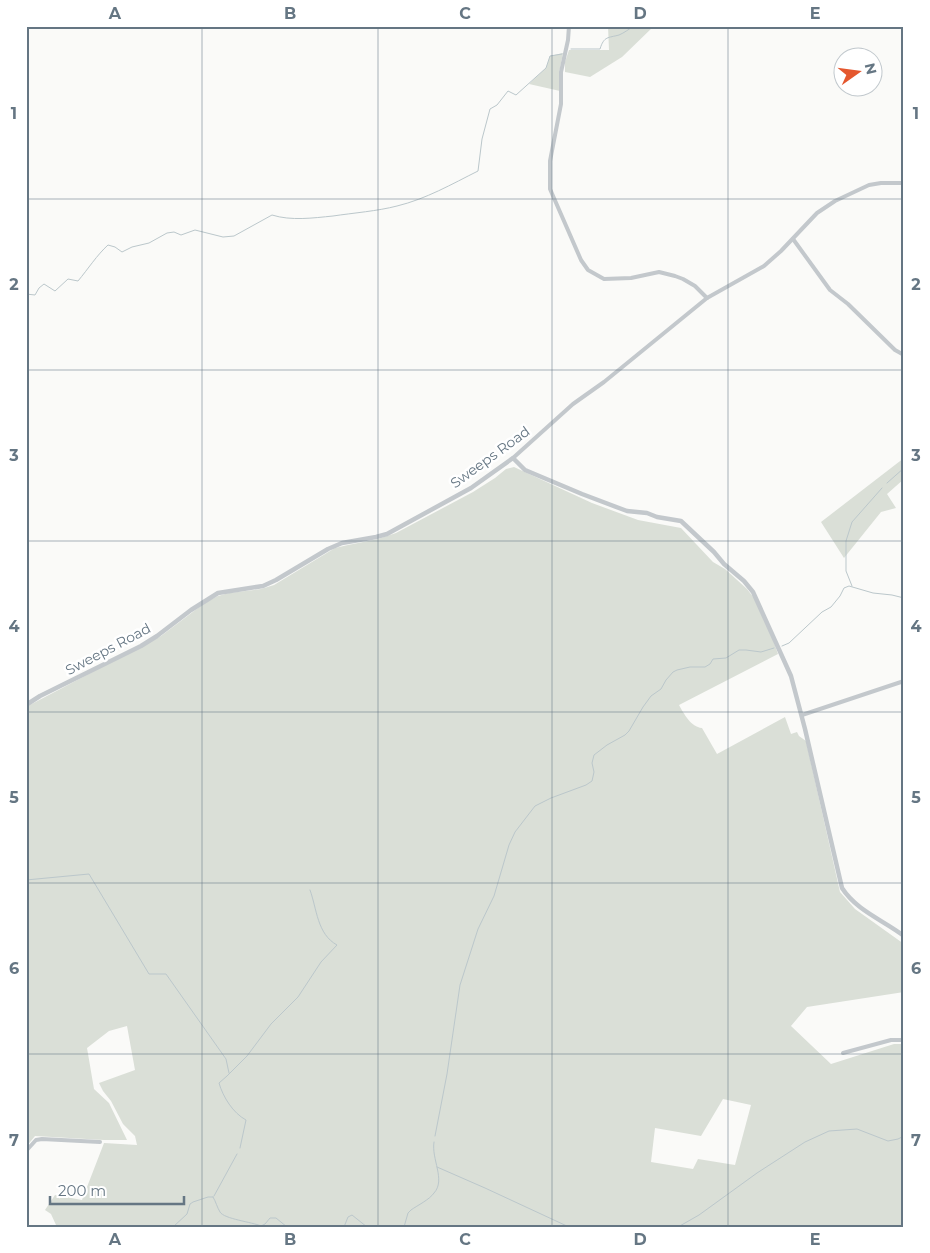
<svg xmlns="http://www.w3.org/2000/svg" width="930" height="1253" font-family="Montserrat,sans-serif">
  <style>
    .green { fill: #dadfd7; fill-rule: evenodd }
    .lines { fill: none; stroke-linecap: round; stroke-linejoin: round }
    .stream { stroke: #bbc7cb; stroke-width: 1 }
    .minor { stroke: #c3c8cc; stroke-width: 4 }
    .tertiary { stroke: #c3c8cc; stroke-width: 4.5 }
    .grid { fill: none; stroke: #657683; stroke-width: 1; stroke-opacity: 0.55 }
    .labels { text-anchor: middle; stroke-width: 5; stroke-linejoin: round; paint-order: stroke }
    .street-label { font-size: 14px; fill: #657683; stroke: #fff }
    .neatline { fill: none; stroke: #657683; stroke-width: 2 }
    .grid-label { font-size: 16px; text-anchor: middle; font-weight: bold; fill: #657683 }
  </style>
  <rect width="100%" height="100%" fill="#fafaf8"/>
  <!-- green -->
  <g class="green">
    <polygon points="608,26 654,26 622,57 590,77 565,72 565,62 569,50 609,50"/>
    <polygon points="563,53 559,73 560,91 529,84 546,68 550,56"/>
    <polygon points="904,458 904,479 887,494 896,508 881,512 844,558 821,522"/>
    <path d="M514,467l78,36 46,17 43,8 32,34 12,7 22,20 7,9 18,39 6,17 -99,51c5,9 12,22 23,23l15,26 68,-37 6,17 6,-2 2,4 7,5 34,151 15,17 49,35v48l-97,15 -16,19 40,38 63,-20h10v183l-19,-1 -3,1h-828l2,-2 -5,-11 -6,-4 10,-15 27,5 22,-57 33,2 -2,-9 -12,-12 -12,-23 -8,-10 -4,-8 36,-13 -8,-44 -18,5 -22,17 7,41 15,14 18,37h-23l-69,-4 -9,11v-440l135,-71 33,-25 14,-10 10,-5 11,-3 32,-4 13,-4 61,-37 13,-3 30,-6 18,-6 77,-41 22,-14 11,-9zM723,1099l28,6 -16,60 -37,-6 -5,10 -42,-7 4,-34 46,8z"/>
  </g>
  <g class="lines">
    <!-- stream -->
    <g class="stream">
      <path d="M571,49h29c4,-13 8,-11 19,-14 5,-2 10,-6 15,-9"/>
      <path d="M26,294l9,1 4,-7 5,-4 11,7 13,-12 10,2c10,-12 19,-26 30,-36l7,2 7,5 10,-5 17,-4 18,-10 7,-1 7,3 14,-5 28,7 11,-1 38,-21c19,6 41,3 61,1 20,-3 45,-5 64,-10 29,-7 55,-22 81,-35l4,-32 8,-30 7,-4 11,-14 8,4 30,-27 4,-12 12,-2"/>
      <polyline points="887,483 904,468"/>
      <polyline points="852,586 846,571 846,541 852,522 882,488"/>
      <polyline points="782,646 789,643 822,612 831,607 840,596 844,588 849,586 873,593 892,595 904,598"/>
      <polyline points="26,880 89,874 149,974 166,974 226,1059 229,1073"/>
      <polyline points="435,1136 447,1074 460,985 478,929 494,896 509,845 515,832 535,806 551,798 586,785 592,781 594,772 592,763 594,755 607,745 625,735 629,731 643,707 651,696 661,689 666,680 673,672 677,670 690,667 705,667 710,664 713,659 726,658 739,650 746,650 761,652 774,648"/>
      <path d="M240,1148l6,-28c-13,-7 -23,-23 -27,-37l8,-7 20,-20 24,-32 27,-27 23,-35 16,-17c-20,-11 -20,-36 -27,-55"/>
      <polyline points="437,1167 485,1188 569,1227"/>
      <polyline points="214,1196 237,1154"/>
      <path d="M213,1197c3,5 4,10 7,15 4,7 32,10 41,14l4,-2 5,-6h6l11,9"/>
      <polyline points="173,1227 187,1214 190,1204 193,1202 208,1197 213,1197"/>
      <polyline points="344,1227 348,1217 352,1215 367,1227"/>
      <path d="M395,1227h9l4,-14 3,-3c7,-5 18,-10 23,-17 12,-13 -3,-34 0,-51"/>
      <polyline points="678,1227 699,1215 757,1173 805,1142 829,1131 857,1129 888,1141 898,1139 904,1136"/>
    </g>
    <!-- minor -->
    <g class="minor">
      <polyline points="569,26 568,40 561,72 561,104 550,161 550,189 581,260 588,270 604,279 631,278 659,272 675,276 683,279 695,286 707,298"/>
      <polyline points="793,239 830,290 848,304 895,350 904,355"/>
      <polyline points="513,458 573,404 604,382 707,298 764,266 781,251 817,213 835,201 869,185 881,183 904,183"/>
      <polyline points="802,715 904,681"/>
      <polyline points="843,1053 891,1040 904,1040"/>
      <polyline points="26,1151 36,1140 42,1139 100,1142"/>
    </g>
    <!-- tertiary -->
    <path class="tertiary" d="M26,705l14,-9 101,-50 16,-10 34,-26 27,-17 45,-7 13,-6 52,-31 14,-6 34,-6 11,-3 84,-46 42,-30 12,12 57,24 45,17 20,2 10,4 24,4 33,31 10,12 20,17 9,11 38,84 14,53 37,159c15,23 41,32 62,48"/>
  </g>
  <!-- grid -->
  <path class="grid" d="M202,26v1201M378,26v1201M552,26v1201M728,26v1201M26,199h878M26,370h878M26,541h878M26,712h878M26,883h878M26,1054h878"/>
  <g class="labels">
    <!-- street labels -->
    <g class="street-label">
      <text transform="translate(490 457) rotate(-36)" y="5">Sweeps Road</text>
      <text transform="translate(108 649) rotate(-28)" y="5">Sweeps Road</text>
    </g>
  </g>
  <!-- border -->
  <rect width="930" height="1253" fill="none" stroke="#ffffff" stroke-width="55"/>
  <!-- north arrow -->
  <g transform="translate(858 72) rotate(76)"><circle r="24" fill="#ffffff" stroke="#c1c8cd"/>
  <path d="M0-4L9 19L0 12L-9 19Z" fill="#e4572e"/>
  <text y="-8" font-size="14" font-weight="bold" text-anchor="middle" fill="#657683">N</text>
  </g>
  <!-- scale -->
  <path d="M50 1196v8h134v-8" fill="none" stroke="#657683" stroke-width="2.5"/>
  <text x="58" y="1196" font-size="15" fill="#657683" stroke="#ffffff" stroke-width="4" paint-order="stroke">200 m</text>
  <rect x="28" y="28" width="874" height="1198" class="neatline"/>
  <g class="grid-label">
    <text x="115" y="19">A</text>
    <text x="290" y="19">B</text>
    <text x="465" y="19">C</text>
    <text x="640" y="19">D</text>
    <text x="815" y="19">E</text>
    <text x="14" y="119">1</text>
    <text x="916" y="119">1</text>
    <text x="14" y="290">2</text>
    <text x="916" y="290">2</text>
    <text x="14" y="461">3</text>
    <text x="916" y="461">3</text>
    <text x="14" y="632">4</text>
    <text x="916" y="632">4</text>
    <text x="14" y="803">5</text>
    <text x="916" y="803">5</text>
    <text x="14" y="974">6</text>
    <text x="916" y="974">6</text>
    <text x="14" y="1146">7</text>
    <text x="916" y="1146">7</text>
    <text x="115" y="1245">A</text>
    <text x="290" y="1245">B</text>
    <text x="465" y="1245">C</text>
    <text x="640" y="1245">D</text>
    <text x="815" y="1245">E</text>
  </g>
</svg>
